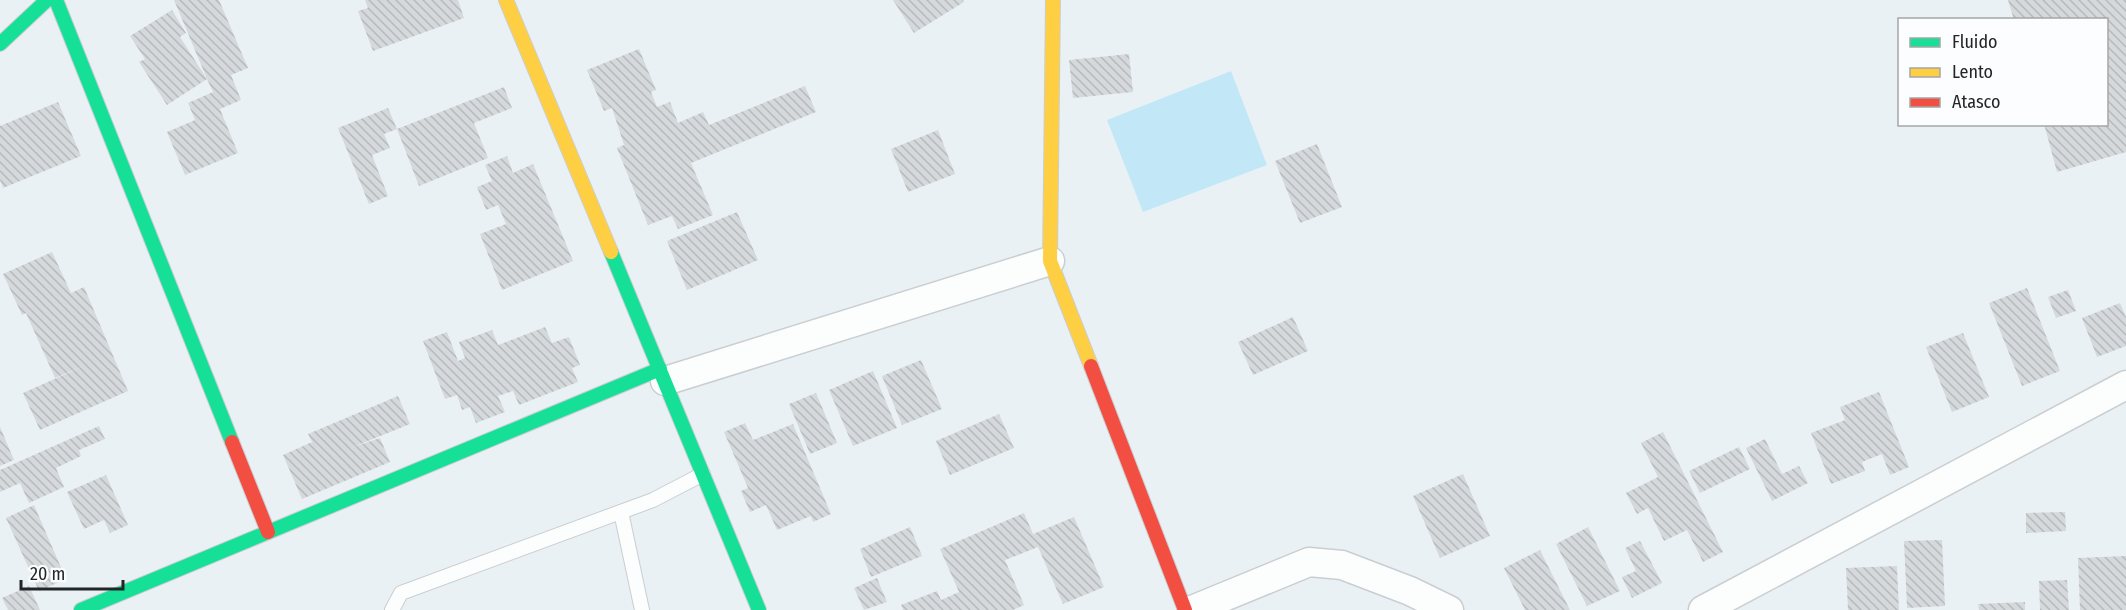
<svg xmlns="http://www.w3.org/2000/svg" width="2126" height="610" font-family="'Fira Sans Condensed',sans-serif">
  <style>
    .garden { fill: #c2e8f8 }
    .building { fill: url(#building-back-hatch) }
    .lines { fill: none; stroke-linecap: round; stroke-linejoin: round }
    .lane-casing { stroke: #caced1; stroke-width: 16 }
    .street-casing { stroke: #caced1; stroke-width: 31 }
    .fast-casing { stroke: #caced1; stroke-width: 16 }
    .slow-casing { stroke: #caced1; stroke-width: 16 }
    .jam-casing { stroke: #caced1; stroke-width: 16 }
    .lane { stroke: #fcfdfd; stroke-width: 14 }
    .street { stroke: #fcfdfd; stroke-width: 28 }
    .fast { stroke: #16e098; stroke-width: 14 }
    .slow { stroke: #ffcf43; stroke-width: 14 }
    .jam { stroke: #f24e42; stroke-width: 14 }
  </style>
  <defs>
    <pattern id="building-back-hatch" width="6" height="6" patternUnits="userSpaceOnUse" patternTransform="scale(1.5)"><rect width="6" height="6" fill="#d5d9dc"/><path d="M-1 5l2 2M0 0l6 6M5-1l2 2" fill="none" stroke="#b7babd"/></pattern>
  </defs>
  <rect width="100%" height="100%" fill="#eaf1f4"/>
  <!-- garden -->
  <polygon class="garden" points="1231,71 1267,165 1143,212 1107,120"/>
  <!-- building -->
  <g class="building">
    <polygon points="174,0 219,0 248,68 231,75 241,100 220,109 238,153 185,175 167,132 195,120 188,103 213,92 207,79 167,105 139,62 145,59 130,36 172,10 186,33 180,37 207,79"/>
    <polygon points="365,0 458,0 464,18 373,51 358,11 368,8"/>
    <polygon points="893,0 963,0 964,2 914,33"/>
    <polygon points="2008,0 2126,0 2126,152 2057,172 2044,124 2106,124 2106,20 2014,20"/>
    <polygon points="639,49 656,90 651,92 657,107 670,102 678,123 703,112 709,125 805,86 816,112 691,163 713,215 678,229 672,216 648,225 617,148 624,145 612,108 604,111 587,70"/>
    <polygon points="1129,54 1133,92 1073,98 1069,60"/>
    <polygon points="504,87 512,108 474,123 488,158 419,186 397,129"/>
    <polygon points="58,102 81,156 3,188 0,180 0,126"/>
    <polygon points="388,108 397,129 384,134 390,148 372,155 388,196 369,204 338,128"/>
    <polygon points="938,130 955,174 908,192 891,149"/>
    <polygon points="1317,144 1342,207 1300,223 1275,161"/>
    <polygon points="507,156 513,173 533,164 573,261 502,290 480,234 506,224 498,205 486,210 477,187 492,181 485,165"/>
    <polygon points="737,212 758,260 687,290 667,241"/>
    <polygon points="52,252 71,293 84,287 128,391 40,430 23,393 86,365 55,378 26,313 22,315 3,274"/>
    <polygon points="2027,288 2060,371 2022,386 1989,303"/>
    <polygon points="2068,290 2076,311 2056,318 2048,297"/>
    <polygon points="2120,303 2126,317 2126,346 2097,357 2082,318"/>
    <polygon points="1293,317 1308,351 1253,375 1238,342"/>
    <polygon points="545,327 552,343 569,337 580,365 572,368 578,382 519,405 513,391 498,396 505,412 476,423 470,407 462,410 457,395 445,399 423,341 447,332 458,361 465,358 459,342 492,330 498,345"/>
    <polygon points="1963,333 1989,397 1952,412 1926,347"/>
    <polygon points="921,360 942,409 902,425 882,376"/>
    <polygon points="873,371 897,428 853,446 829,390"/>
    <polygon points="1879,392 1909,467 1890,475 1882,454 1862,462 1865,471 1831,484 1811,433 1845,420 1840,407"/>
    <polygon points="816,393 837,443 810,454 789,404"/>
    <polygon points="398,396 410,424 353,447 380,438 390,462 302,499 283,455 312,442 308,434"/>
    <polygon points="999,414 1014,448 950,475 936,441"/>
    <polygon points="745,423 753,440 793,424 831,514 813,522 811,516 777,530 766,505 750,512 741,491 748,488 724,432"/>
    <polygon points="99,426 105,439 79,450 81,456 56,468 64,487 29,503 20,483 0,492 0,470"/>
    <polygon points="0,427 14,460 0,466"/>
    <polygon points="1663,432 1723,552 1703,562 1687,530 1664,541 1648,508 1637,514 1626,493 1658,477 1641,443"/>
    <polygon points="1765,439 1782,474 1799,466 1808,483 1772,501 1746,448"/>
    <polygon points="1739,447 1750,469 1700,493 1689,471"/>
    <polygon points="1463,474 1490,536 1440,558 1413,496"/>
    <polygon points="106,475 128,525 110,533 104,520 84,529 67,492"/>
    <polygon points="34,505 66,579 39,591 6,518"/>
    <polygon points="2065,512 2066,531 2026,533 2026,513"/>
    <polygon points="1024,513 1033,534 1074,517 1104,587 1063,604 1038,547 1005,560 1024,605 1013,610 903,610 901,605 937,591 941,600 959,592 940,549"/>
    <polygon points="910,527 922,556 871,577 860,549"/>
    <polygon points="1588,527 1620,591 1587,606 1556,544"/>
    <polygon points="1942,540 1945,606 1907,608 1904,541"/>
    <polygon points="1640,541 1662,583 1632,598 1622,577 1636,571 1625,548"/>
    <polygon points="1540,550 1570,610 1525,610 1504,568"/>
    <polygon points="2126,556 2126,610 2080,610 2078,558"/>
    <polygon points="1897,566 1899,610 1848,610 1846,568"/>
    <polygon points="877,578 887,602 864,610 854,588"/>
    <polygon points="2067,580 2069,610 2040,610 2039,581"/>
    <polygon points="29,586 40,610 8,610 2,598"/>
    <polygon points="2025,602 2025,610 1979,610 1978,604"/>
  </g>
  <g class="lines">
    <defs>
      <g id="lane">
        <polyline points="621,512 642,610"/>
        <polyline points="392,610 401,593 653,500 703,474"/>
      </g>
      <g id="street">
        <polyline points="665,381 1050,261"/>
        <polyline points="1192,610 1309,562 1342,565 1410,591 1449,610"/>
        <polyline points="1703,610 2126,385"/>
      </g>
      <g id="fast">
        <polyline points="56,0 232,442"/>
        <polyline points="0,44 47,0"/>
        <polyline points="611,252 759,610"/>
        <polyline points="81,610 660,369"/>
      </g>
      <g id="slow">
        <polyline points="506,0 611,252"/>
        <polyline points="1053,0 1050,261 1091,366"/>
      </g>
      <g id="jam">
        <polyline points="1091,366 1185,610"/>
        <polyline points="232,442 268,532"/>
      </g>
    </defs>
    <!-- lane casing -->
    <use href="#lane" class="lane-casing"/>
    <!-- street casing -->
    <use href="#street" class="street-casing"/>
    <!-- fast casing -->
    <use href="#fast" class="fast-casing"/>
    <!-- slow casing -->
    <use href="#slow" class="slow-casing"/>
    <!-- jam casing -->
    <use href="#jam" class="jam-casing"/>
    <!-- lane -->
    <use href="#lane" class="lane"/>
    <!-- street -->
    <use href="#street" class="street"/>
    <!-- fast -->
    <use href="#fast" class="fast"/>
    <!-- slow -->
    <use href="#slow" class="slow"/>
    <!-- jam -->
    <use href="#jam" class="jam"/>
  </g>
  <!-- legend -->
  <rect x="1898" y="18" width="210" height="108" fill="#fbfdfe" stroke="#a4a7a8" stroke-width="1.5"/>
  <rect x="1910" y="38" width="30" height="9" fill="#16e098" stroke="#a4a7a8" stroke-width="1.5"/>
  <text x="1952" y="48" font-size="18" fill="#222628">Fluido</text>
  <rect x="1910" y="68" width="30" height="9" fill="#ffcf43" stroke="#a4a7a8" stroke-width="1.5"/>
  <text x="1952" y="78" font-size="18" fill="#222628">Lento</text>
  <rect x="1910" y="98" width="30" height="9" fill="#f24e42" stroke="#a4a7a8" stroke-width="1.5"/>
  <text x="1952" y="108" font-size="18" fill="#222628">Atasco</text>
  <!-- scale -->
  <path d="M21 580v9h102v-9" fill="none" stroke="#222628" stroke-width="3"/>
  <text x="30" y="580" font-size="18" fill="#222628" stroke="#fbfdfe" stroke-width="4.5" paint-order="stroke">20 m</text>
</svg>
